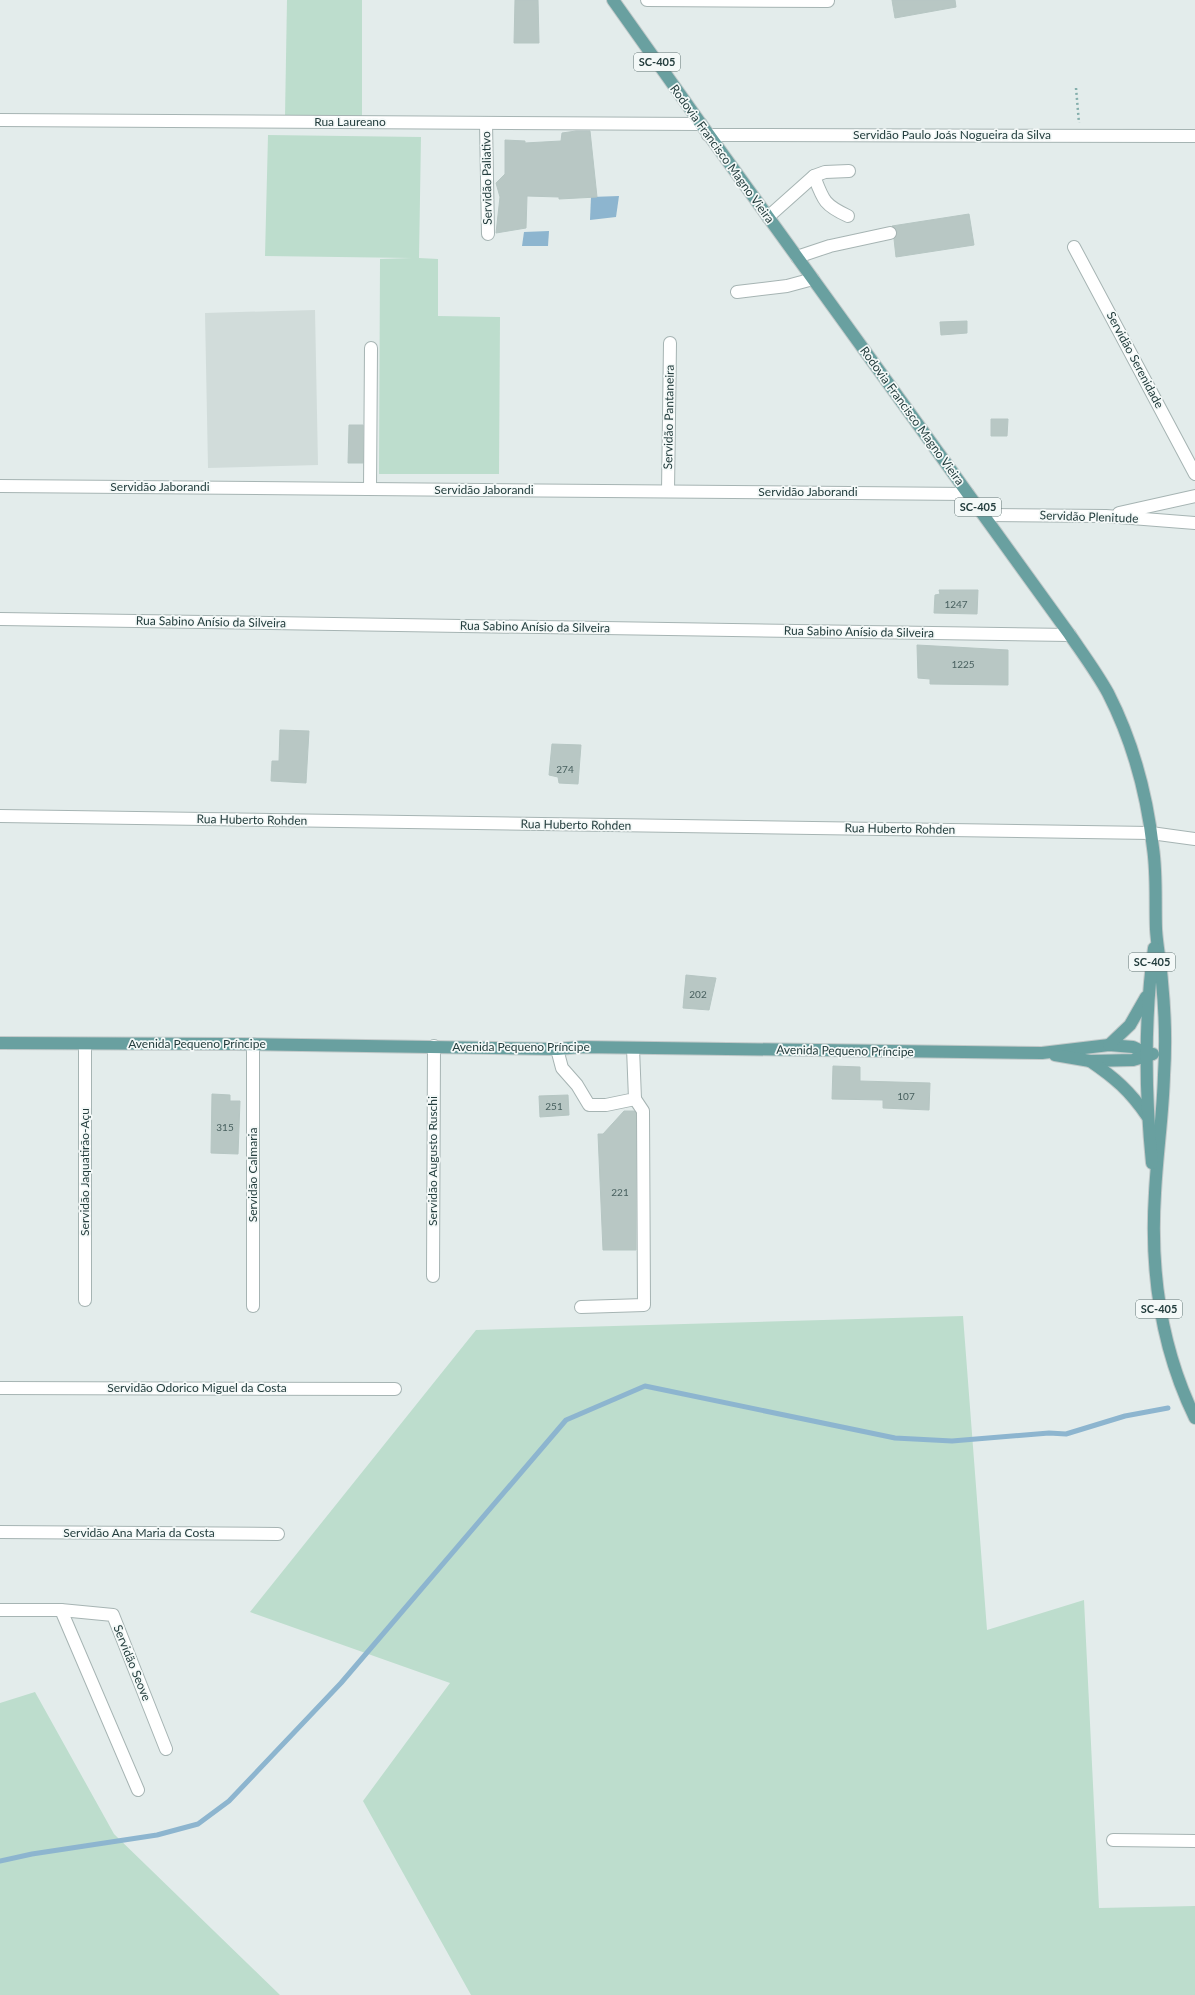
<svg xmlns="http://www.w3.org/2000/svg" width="1195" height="1995" font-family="Lato,sans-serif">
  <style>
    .built { fill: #d1dcda }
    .green { fill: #bdddcd }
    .water { fill: #8db5cf }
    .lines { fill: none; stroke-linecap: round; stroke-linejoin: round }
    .stream { stroke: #8db5cf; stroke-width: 5 }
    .building { fill: #b8c7c4; stroke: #b6c6c3 }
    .minor-casing { stroke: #a6b4b3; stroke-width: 14 }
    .major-casing { stroke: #c1c9c9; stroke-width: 14 }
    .path { stroke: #85afac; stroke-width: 2.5; stroke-dasharray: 2 3; stroke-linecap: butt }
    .minor { stroke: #fff; stroke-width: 12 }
    .major { stroke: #69a0a0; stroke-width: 12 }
    .labels { text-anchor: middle; stroke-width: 3.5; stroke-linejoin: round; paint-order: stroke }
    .number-label { font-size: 10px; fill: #48605f }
    .shield { fill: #f4f9f8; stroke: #627575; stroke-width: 1 }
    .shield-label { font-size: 11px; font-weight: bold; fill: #233d3d }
    .street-label { font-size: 12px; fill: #233d3d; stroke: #f4f9f8 }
  </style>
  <rect width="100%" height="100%" fill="#e3eceb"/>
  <!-- built -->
  <polygon class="built" points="315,310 318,465 208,468 205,313"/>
  <!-- green -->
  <g class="green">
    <polygon points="287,0 362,0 362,117 285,116"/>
    <polygon points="268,135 421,137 419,258 438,259 438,316 500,317 499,474 379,474 380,259 412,258 265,256"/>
    <polygon points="963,1316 987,1630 1084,1600 1099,1908 1195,1906 1195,1995 471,1995 363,1801 450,1683 250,1612 476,1330"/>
    <polygon points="35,1692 114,1834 280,1995 0,1995 0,1703"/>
  </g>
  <!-- water -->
  <g class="water">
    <polygon points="619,196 616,217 590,220 591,197"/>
    <polygon points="549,231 548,246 522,246 524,232"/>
  </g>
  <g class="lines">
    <!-- stream -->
    <polyline class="stream" points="0,1861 32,1854 157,1835 198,1824 229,1801 341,1683 566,1420 645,1386 895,1438 952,1441 1049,1433 1066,1434 1125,1416 1168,1408"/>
  </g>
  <!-- building -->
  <g class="building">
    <polygon points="515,0 538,0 539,43 514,43"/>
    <polygon points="892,0 955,0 956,7 895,18"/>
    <polygon points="576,131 590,131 597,197 559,199 559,197 527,196 526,228 496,233 500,197 496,183 505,174 505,140 525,141 525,143 561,141 562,133"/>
    <polygon points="969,214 974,245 896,257 894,239 897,232 892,226"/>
    <polygon points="967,321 967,333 941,335 940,322"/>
    <polygon points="991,419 1008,419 1007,436 991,436"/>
    <polygon points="349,425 363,425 363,463 348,463"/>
    <polygon points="939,590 978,590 977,614 934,613 935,595 940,594"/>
    <polygon points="917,645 1008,650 1008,685 930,684 930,679 918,678"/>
    <polygon points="280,730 309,731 306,783 271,781 272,761 279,761"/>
    <polygon points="552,744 581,745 578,784 559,783 558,777 549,775"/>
    <polygon points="686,975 716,978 709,1010 683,1008"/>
    <polygon points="833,1066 860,1067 860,1081 930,1083 929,1110 883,1108 883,1100 832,1099"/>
    <polygon points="212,1094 230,1095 230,1101 240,1101 238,1154 211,1153"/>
    <polygon points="568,1095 569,1115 540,1117 539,1096"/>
    <polygon points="624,1111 634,1111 636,1113 636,1250 603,1250 598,1134 603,1134"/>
  </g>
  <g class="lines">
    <defs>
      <g id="minor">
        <polyline points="647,0 828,1"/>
        <polyline points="0,120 701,124"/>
        <polyline points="486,123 488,234"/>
        <polyline points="708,135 1195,136"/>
        <path d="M814,176c9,24 10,29 34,40"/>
        <polyline points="768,217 814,176 825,172 849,171"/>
        <polyline points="1074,247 1195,474"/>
        <polyline points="797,257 830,246 890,233"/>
        <polyline points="737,292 787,286 813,279"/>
        <polyline points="0,486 968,494"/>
        <polyline points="370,489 371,348"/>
        <polyline points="668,491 670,343"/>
        <polyline points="1119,513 1195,496"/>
        <polyline points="984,515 1106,516 1195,523"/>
        <polyline points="0,619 1070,635"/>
        <polyline points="0,816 1151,833 1195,839"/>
        <polyline points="85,1044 85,1300"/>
        <polyline points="557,1049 562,1068 577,1085 589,1105 606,1105 635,1099 633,1048"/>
        <polyline points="433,1276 434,1046"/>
        <polyline points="253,1306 253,1044"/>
        <polyline points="581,1307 644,1305 643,1111 635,1099"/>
        <polyline points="0,1388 395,1389"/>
        <polyline points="0,1532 278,1534"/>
        <polyline points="0,1610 61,1610 113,1615 166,1749"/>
        <polyline points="61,1610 138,1790"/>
        <polyline points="1113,1840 1195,1841"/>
      </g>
      <g id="major">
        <path d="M613,0l88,124 369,511c13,19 27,38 38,58 24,47 39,102 45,155 4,27 2,54 3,81 1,18 5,35 6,53 3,30 4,63 2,93 -1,39 -7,78 -9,118 -5,78 5,153 40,225"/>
        <polyline points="0,1043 235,1044 557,1049 581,1047 1042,1053 1109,1045 1133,1047 1148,1054"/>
        <polyline points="1109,1045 1130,1025 1146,997"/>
        <polyline points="1055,1055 1090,1061 1133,1060 1153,1054"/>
        <path d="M1090,1061c25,17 40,30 57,55"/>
        <path d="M1152,1163c-7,-71 -8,-144 2,-215"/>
      </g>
    </defs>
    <!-- minor casing -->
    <use href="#minor" class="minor-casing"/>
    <!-- major casing -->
    <use href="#major" class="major-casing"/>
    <!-- path -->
    <polyline class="path" points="1076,88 1079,123"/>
    <!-- minor -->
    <use href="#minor" class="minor"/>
    <!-- major -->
    <use href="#major" class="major"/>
  </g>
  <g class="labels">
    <!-- number labels -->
    <g class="number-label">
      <text x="956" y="608">1247</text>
      <text x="963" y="668">1225</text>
      <text x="565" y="773">274</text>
      <text x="698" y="998">202</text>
      <text x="906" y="1100">107</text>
      <text x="554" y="1110">251</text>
      <text x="225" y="1131">315</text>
      <text x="620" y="1196">221</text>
    </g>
    <!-- shield labels -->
    <g class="shield">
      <rect x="634" y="53" width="46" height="18" rx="3"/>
      <rect x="955" y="498" width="46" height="18" rx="3"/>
      <rect x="1129" y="953" width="46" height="18" rx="3"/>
      <rect x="1136" y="1300" width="46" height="18" rx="3"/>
    </g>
    <g class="shield-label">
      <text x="657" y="66">SC-405</text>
      <text x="978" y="511">SC-405</text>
      <text x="1152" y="966">SC-405</text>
      <text x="1159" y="1313">SC-405</text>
    </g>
    <!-- street labels -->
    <g class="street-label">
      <text x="350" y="126">Rua Laureano</text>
      <text x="952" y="139">Servidão Paulo Joás Nogueira da Silva</text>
      <text transform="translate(722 154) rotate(54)" y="4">Rodovia Francisco Magno Vieira</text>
      <text transform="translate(487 178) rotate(-91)" y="4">Servidão Paliativo</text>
      <text transform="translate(1135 360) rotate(62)" y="4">Servidão Serenidade</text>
      <text transform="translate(912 416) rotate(54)" y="4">Rodovia Francisco Magno Vieira</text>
      <text transform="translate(669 417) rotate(-89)" y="4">Servidão Pantaneira</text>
      <text x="160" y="491">Servidão Jaborandi</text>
      <text x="484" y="494">Servidão Jaborandi</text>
      <text x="808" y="496">Servidão Jaborandi</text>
      <text transform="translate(1089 517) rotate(2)" y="4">Servidão Plenitude</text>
      <text transform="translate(211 622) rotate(1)" y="4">Rua Sabino Anísio da Silveira</text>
      <text transform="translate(535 627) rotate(1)" y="4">Rua Sabino Anísio da Silveira</text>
      <text transform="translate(859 632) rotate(1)" y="4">Rua Sabino Anísio da Silveira</text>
      <text transform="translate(252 820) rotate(1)" y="4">Rua Huberto Rohden</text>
      <text transform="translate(576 825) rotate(1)" y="4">Rua Huberto Rohden</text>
      <text transform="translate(900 829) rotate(1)" y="4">Rua Huberto Rohden</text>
      <text x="197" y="1048">Avenida Pequeno Príncipe</text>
      <text x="521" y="1051">Avenida Pequeno Príncipe</text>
      <text transform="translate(845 1051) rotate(1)" y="4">Avenida Pequeno Príncipe</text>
      <text transform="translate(433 1161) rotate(-90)" y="4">Servidão Augusto Ruschi</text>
      <text transform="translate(85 1172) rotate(-90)" y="4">Servidão Jaquatirão-Açu</text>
      <text transform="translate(253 1175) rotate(-90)" y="4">Servidão Calmaria</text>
      <text x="197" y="1392">Servidão Odorico Miguel da Costa</text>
      <text x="139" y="1537">Servidão Ana Maria da Costa</text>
      <text transform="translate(132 1663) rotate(68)" y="4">Servidão Seove</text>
    </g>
  </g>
</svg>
